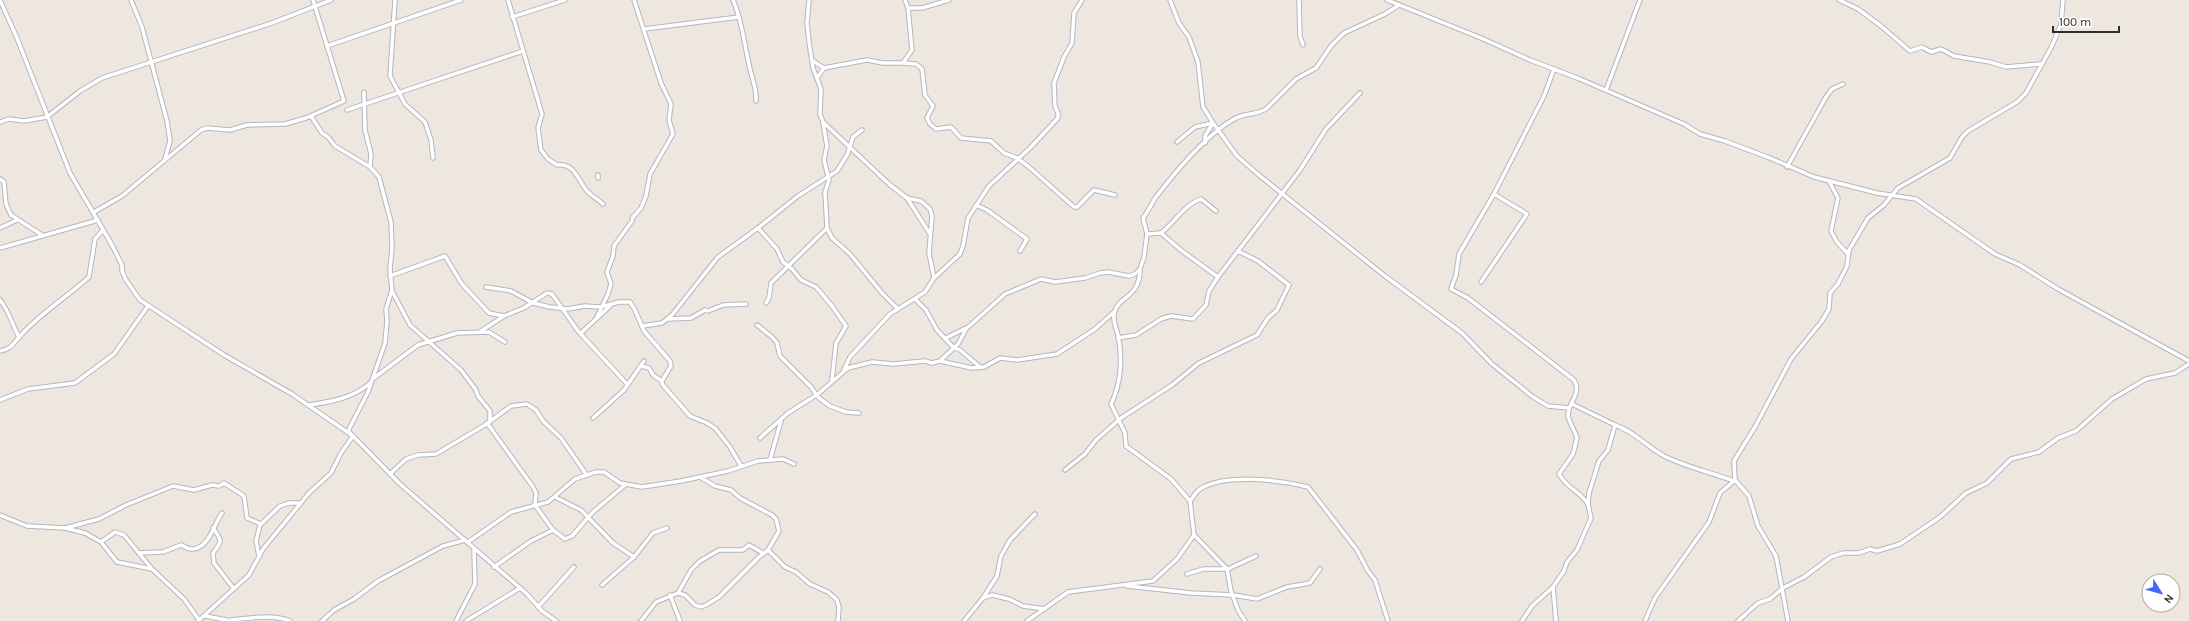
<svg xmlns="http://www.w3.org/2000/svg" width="2189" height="621" font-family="Karla,sans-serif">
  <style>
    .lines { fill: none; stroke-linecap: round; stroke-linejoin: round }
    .minor-casing { stroke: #b3b6c0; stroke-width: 5.5 }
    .minor { stroke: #fff; stroke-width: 3.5 }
  </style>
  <rect width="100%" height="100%" fill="#eee7df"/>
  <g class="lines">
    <defs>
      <g id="minor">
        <polyline points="0,0 17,38 70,173 112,245 122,265 122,271 126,280 140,300 224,355 292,394 353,436 400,484 527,594 542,611 556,621"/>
        <polyline points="131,0 142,27 167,121 170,141 165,159"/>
        <polyline points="395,0 390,76 405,104 425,122 431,140 433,158"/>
        <path d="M508,0l34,114 -4,14 3,22 7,9 9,6c19,-2 21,17 31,27 5,5 11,8 15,12"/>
        <path d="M733,0c9,20 11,43 16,64 2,13 8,23 7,37"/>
        <polyline points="809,0 807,23 809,42 813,68 821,89 820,114 823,122 889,184 907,198 921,201 930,209 932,216 929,253 934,278"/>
        <polyline points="905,0 908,8 922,8 949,0"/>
        <polyline points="1170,0 1179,23 1189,37 1198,62 1203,107 1213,123 1205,136 1205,143"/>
        <polyline points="1299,0 1300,36 1303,45"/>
        <polyline points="1387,0 1481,38 1530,60 1580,79 1684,124 1700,134 1725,141 1770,158 1814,177 1877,193 1916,199 1995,254 2020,265 2058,289 2189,361"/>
        <polyline points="1839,0 1858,9 1881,26 1910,51 1922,47 1931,52 1941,49 1954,56 1990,62 2006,67 2041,64"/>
        <polyline points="512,17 565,0"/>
        <polyline points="644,29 739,17"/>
        <polyline points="327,46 461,0"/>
        <polyline points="813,61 824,68 867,60 883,63 903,63 912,50 908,8"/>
        <polyline points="903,63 916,64 922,69 925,95 933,106 927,118 930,124 936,129 951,127 961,138 991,141 1004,153 1017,158 1029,167 1074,207 1077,207 1094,190 1115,195"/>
        <path d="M1554,69l-10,27 -50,98 -35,60 -3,21 -5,14 17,9 106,82c8,13 -5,22 -6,34 0,8 7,16 9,24l-4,16 -14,20c9,16 20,16 29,30"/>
        <polyline points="817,78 824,68"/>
        <polyline points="1606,90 1640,0"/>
        <polyline points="364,92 365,130 371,154 370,167"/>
        <polyline points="347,110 523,51"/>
        <polyline points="0,122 9,119 24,121 47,117 80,91 102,78 272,23 331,0"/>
        <polyline points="823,123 827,146 824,160 829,180 825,192 827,228 832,238 850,254 882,293 897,308"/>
        <polyline points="1177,142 1195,127 1213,123 1237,156 1260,176 1385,276 1462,333 1492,364 1533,397 1548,406 1569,408"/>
        <polyline points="1787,167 1826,97 1832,89 1843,84"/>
        <polyline points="598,178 598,175"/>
        <polyline points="0,179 4,182 6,204 11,215 42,235"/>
        <polyline points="1829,181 1838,198 1831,231 1837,242 1848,254"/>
        <polyline points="907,198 930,234"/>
        <polyline points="976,205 987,210 1027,239 1020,251"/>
        <polyline points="94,212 122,196 201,130 207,128 230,130 247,125 285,124 306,118 344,101 313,0"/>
        <polyline points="0,228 17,220"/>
        <path d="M1161,233c13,-10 24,-29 40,-34l15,12"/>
        <polyline points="0,248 98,220"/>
        <polyline points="1238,251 1300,170 1326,129 1360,93"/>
        <polyline points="390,276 445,256 462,284 489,313 504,316"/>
        <polyline points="1481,282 1527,214 1494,194"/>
        <polyline points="486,287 511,291 533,303 550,307 568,309 584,306 601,307 619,302 630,302 635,310 644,331 670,361 671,366 662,381 662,384 690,416 707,423 715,428 730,447 741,466"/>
        <polyline points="392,291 410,325 461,370 476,390 478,396 490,411 490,422"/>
        <polyline points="915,299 926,310 937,330 954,348 960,350 980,367"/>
        <path d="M0,300c9,11 12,24 19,37"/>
        <polyline points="766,303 769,298 771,283 827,228"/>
        <polyline points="525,307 547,293 552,294 578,331 627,384"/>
        <polyline points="597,317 608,294 611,284 607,272 613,256 614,246 632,221 633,217 641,208 646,196 650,174 673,134 669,120 671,104 661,83 634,0"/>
        <polyline points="668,319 691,318 705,310 708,311 723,305 746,304"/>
        <polyline points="757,325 772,337 777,343 780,356 811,387 819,398 830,406 846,412 859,413"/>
        <polyline points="642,326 662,323 672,315 718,257 758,228"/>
        <polyline points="481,331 504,316 526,307"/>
        <polyline points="581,333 610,306"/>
        <polyline points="946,338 966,328"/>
        <polyline points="1118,338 1136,335 1161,319 1171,316 1193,319 1206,305 1209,291 1218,277"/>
        <path d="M0,351c11,-1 14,-9 21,-16 20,-22 46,-38 68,-58l6,-38 8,-9"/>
        <polyline points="940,361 972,368 984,367 1000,358 1017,360 1057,354 1095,329 1114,312"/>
        <polyline points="641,366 649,368 653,375 662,381"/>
        <polyline points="844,370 850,357 890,314 925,292 934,278 960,254 963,246 968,218 989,186 1030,148 1058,118 1058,113 1055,106 1054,83 1064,57 1072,43 1074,13 1082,0"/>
        <polyline points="374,378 418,345 457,333 489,332 505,342"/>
        <polyline points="832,380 836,343 846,326 832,306 816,287 801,280 792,269 783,262 777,249 758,228 798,196 837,171 847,155 853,137 862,130"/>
        <polyline points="0,400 28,389 75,383 114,354 148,306"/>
        <polyline points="1572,404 1615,425"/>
        <path d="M309,405c21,-3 45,-7 61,-22"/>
        <polyline points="593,418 624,390 644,361"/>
        <polyline points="487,423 533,487 536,493 535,505 553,530 565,539 572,536 593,512 625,485"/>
        <path d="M760,438l28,-25 30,-19 30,-26 24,-6 21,2 32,-3 7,2 8,-2 18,-17 8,-15 39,-35 36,-15 14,3 30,-4 15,-5 8,-1 21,4 6,-2 5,-5 4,-12 3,-23 -4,-16c5,-6 8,-14 13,-21 20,-26 50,-62 78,-78 11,-6 22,-4 32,-10l30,-30 20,-11 15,-22 13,-13 41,-19 14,-9"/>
        <polyline points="770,460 781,421"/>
        <polyline points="1065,470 1085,454 1096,440 1121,418 1172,385 1199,363 1257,335 1268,318 1277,310 1289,285 1258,261 1238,251 1218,277 1182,251 1161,233 1147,234"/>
        <polyline points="390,474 406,459 418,455 436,454 485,425 511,406 527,404 536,410 543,421 561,438 586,474"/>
        <polyline points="555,497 581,510 613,543 634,557"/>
        <path d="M1190,501c3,-4 6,-9 10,-12 25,-16 81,-9 108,-2l49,63 11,21 7,9 13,41"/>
        <polyline points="0,515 27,526 65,528 85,533 101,542 117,562 152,569"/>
        <polyline points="65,528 99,519 126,505 173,486 194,490 212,485 219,486 224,483 244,496 247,518 261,524"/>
        <path d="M213,528c9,13 10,12 0,25l1,10 20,26"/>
        <polyline points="1194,535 1227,569 1231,591 1238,610 1245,621"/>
        <polyline points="101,542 115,532 124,535 152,569 184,599 199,620"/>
        <polyline points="468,542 511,512 548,502 575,479 596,472 604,472 620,483 642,487 681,481 728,471 758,461 783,459 794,464"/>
        <polyline points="768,550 785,567 796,572 810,584 828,592 837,600 839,607 838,621"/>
        <path d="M139,553l24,-1 18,-7c4,1 7,5 12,4 16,-1 21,-25 29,-36"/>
        <polyline points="259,556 256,541 260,525 280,506 289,503 301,503"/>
        <polyline points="494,567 531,541 553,530"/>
        <polyline points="1187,574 1203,569 1228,569 1256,556"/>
        <polyline points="602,585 634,557 653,533 667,528"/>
        <polyline points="1127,586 1191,593 1233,595 1257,599 1287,587 1310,583 1320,569"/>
        <polyline points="1553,587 1556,621"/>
        <polyline points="678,593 691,570 700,561 719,550 743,550 749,545 763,553"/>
        <polyline points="670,595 680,621"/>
        <polyline points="983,598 997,576 1001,556 1010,540 1035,514"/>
        <polyline points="538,607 574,567"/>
        <polyline points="205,616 232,621"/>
        <path d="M231,620c20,-2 41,-6 59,1"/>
        <polyline points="198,621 249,575 263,549 309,493 331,473 341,453 353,436 349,432 349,429 368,392 385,343 387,321 386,309 392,290 390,269 392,248 391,222 379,177 370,167 335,146 328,137 322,133 311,116"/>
        <polyline points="322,621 334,610 354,599 378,581 443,546 465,540"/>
        <polyline points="456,621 475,584 474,550"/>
        <polyline points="466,621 520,588"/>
        <polyline points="641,621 656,602 678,593 685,595 695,605 701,607 706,605 719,597 759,557 768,550 779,531 776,519 772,515 740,498 731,490 715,486 700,477"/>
        <polyline points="964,621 983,598 992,595 1009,599 1023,606 1045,609"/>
        <path d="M1027,621l41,-29 85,-11 24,-22 17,-24 -4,-34 -19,-22 -45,-33 -1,-13 -14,-29c10,-20 12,-46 7,-69 -2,-7 -5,-13 -4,-21 3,-18 26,-15 26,-45"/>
        <path d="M1522,621l10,-15 21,-19 11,-16 3,-9 10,-12 14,-32 -3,-14 1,-11 10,-32 9,-11 7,-25c19,6 32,22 49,31 22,11 46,16 70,25"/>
        <polyline points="1645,621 1655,598 1709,522 1720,493 1734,481"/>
        <polyline points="1738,621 1758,603 1770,599 1783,588 1804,577 1831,557 1843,553 1859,553 1870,549 1877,551 1900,544 1940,517 1966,493 1987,483 2011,459 2039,452 2058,438 2076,431 2112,399 2124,392 2146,379 2175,373 2189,364"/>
        <polyline points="1788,621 1776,556 1758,526 1749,496 1735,480 1734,461 1755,427 1791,359 1822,321 1829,309 1830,293 1838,284 1847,266 1849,250 1868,218 1884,205 1898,188 1950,158 1962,137 1968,131 2017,102 2026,93 2052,46 2061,24 2063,0"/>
      </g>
    </defs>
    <!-- minor casing -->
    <use href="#minor" class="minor-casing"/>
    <!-- minor -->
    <use href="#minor" class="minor"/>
  </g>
  <!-- north arrow -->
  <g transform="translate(2161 593) rotate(127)"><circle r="19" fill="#ffffff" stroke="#ababab"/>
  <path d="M0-3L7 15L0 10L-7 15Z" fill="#3f69fc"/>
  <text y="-6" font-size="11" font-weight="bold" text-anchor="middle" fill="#2d2d2d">N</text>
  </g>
  <!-- scale -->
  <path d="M2053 26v6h66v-6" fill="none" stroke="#2d2d2d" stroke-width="2"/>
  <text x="2059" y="26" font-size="12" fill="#2d2d2d" stroke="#ffffff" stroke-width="3" paint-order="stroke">100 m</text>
</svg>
